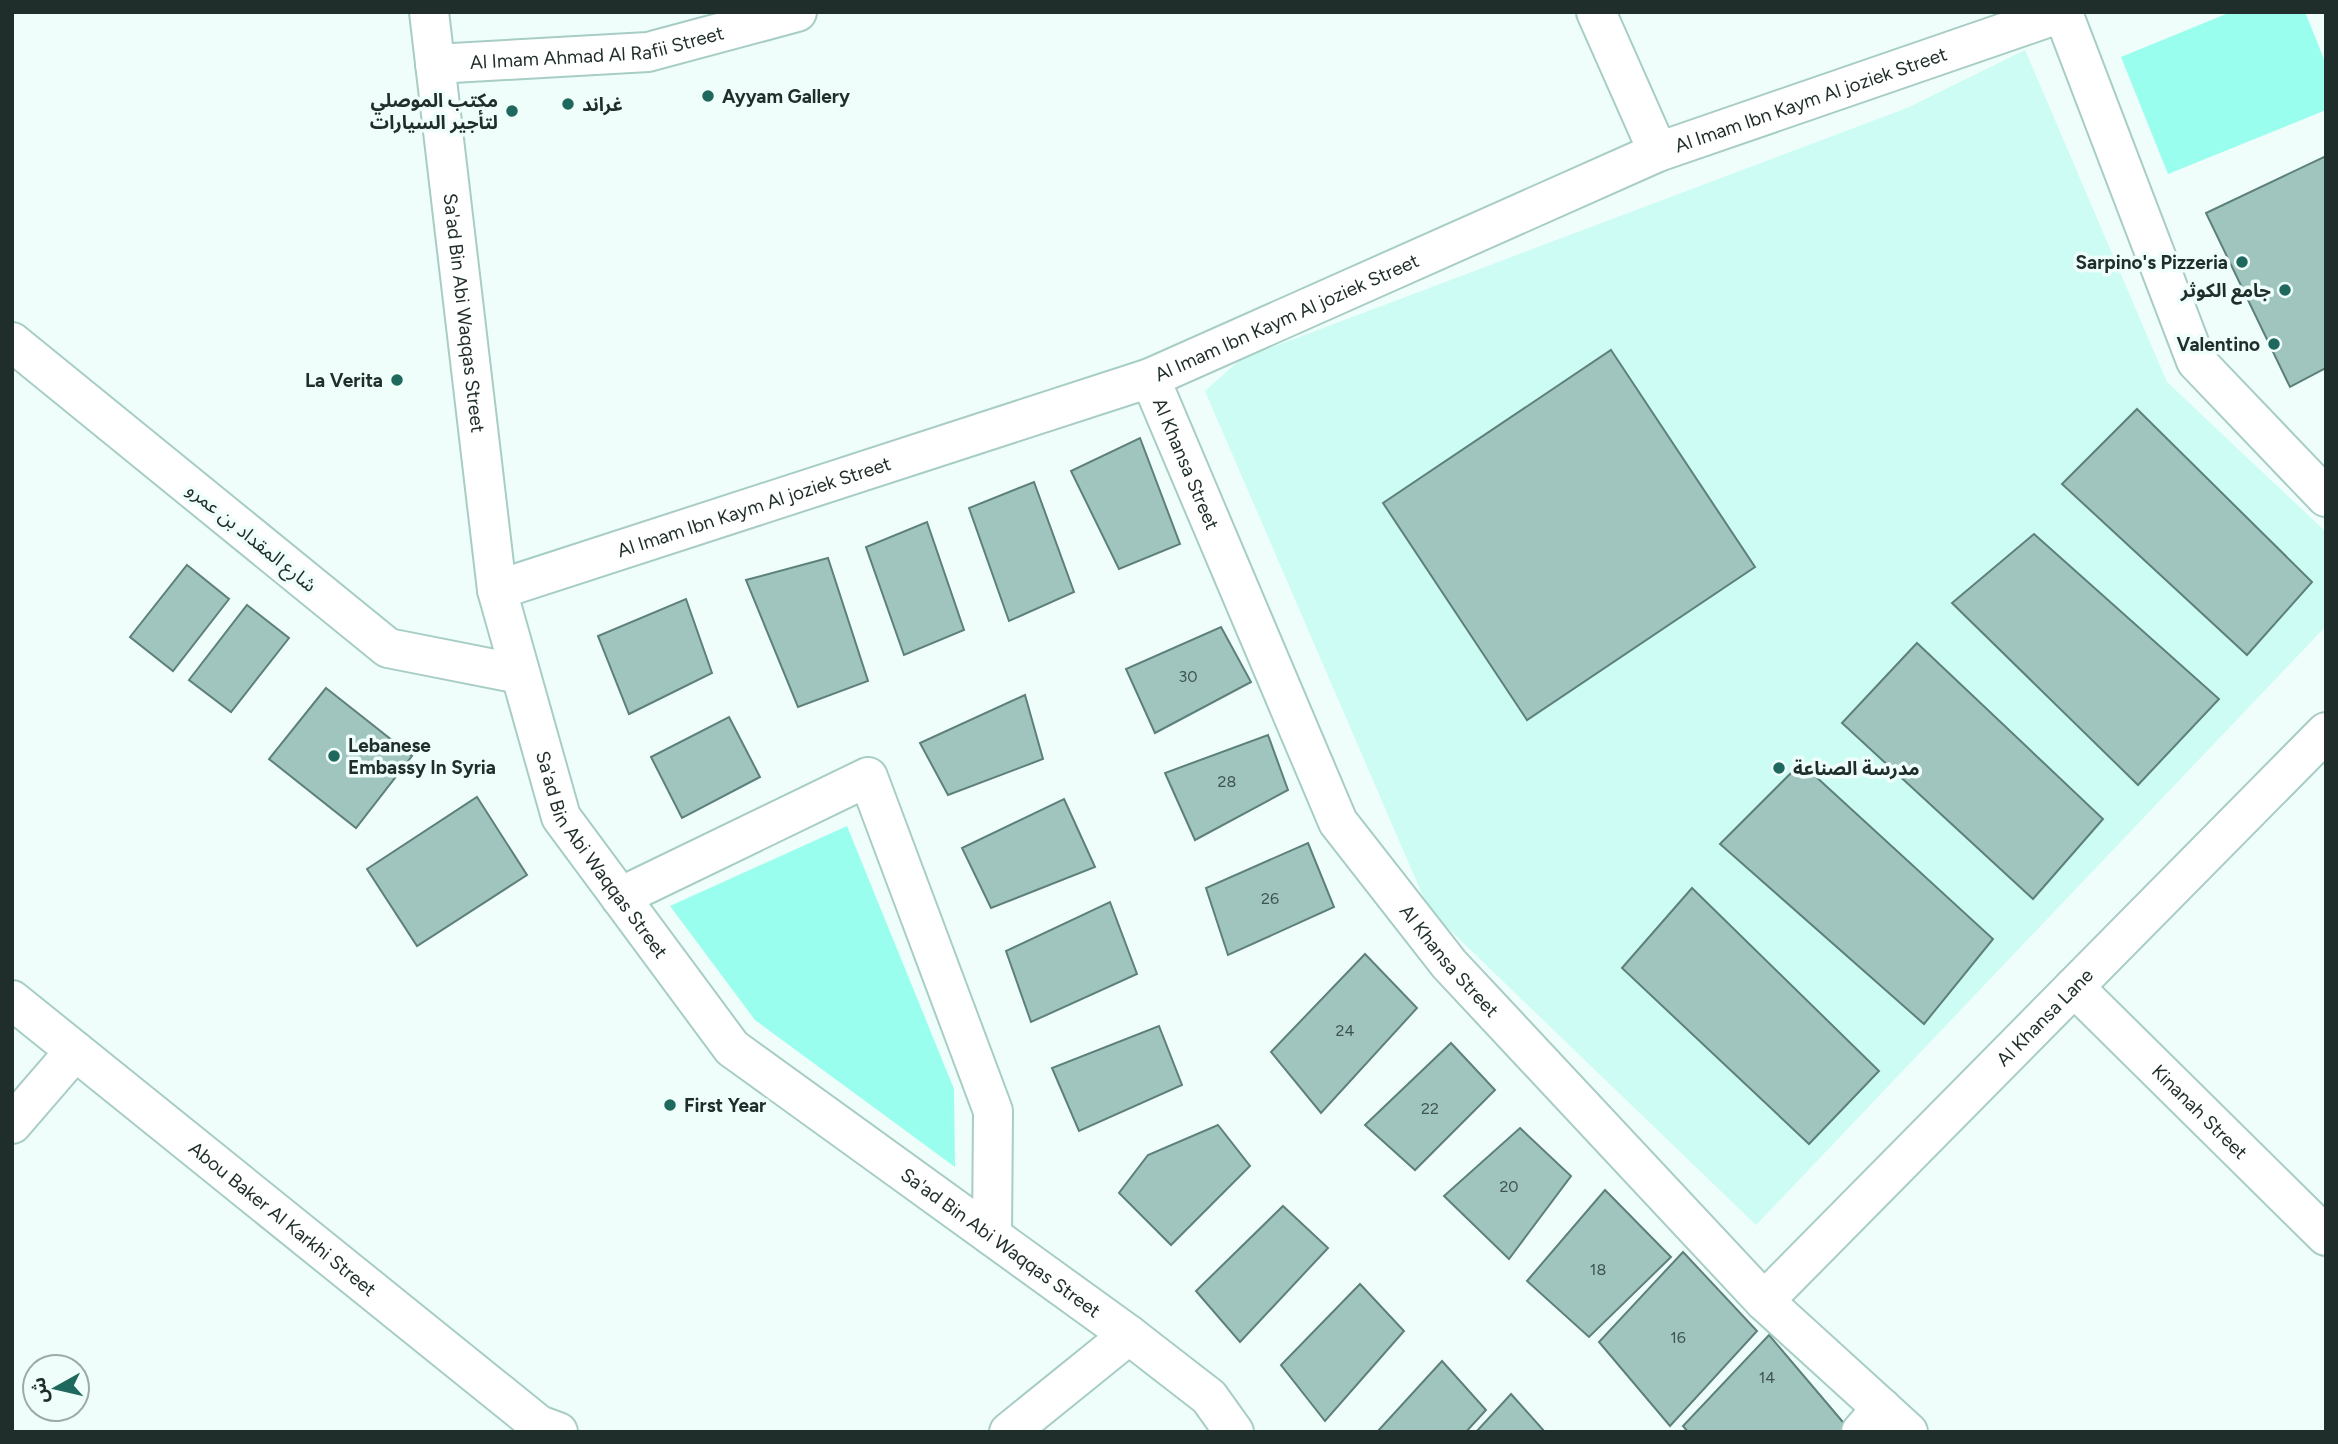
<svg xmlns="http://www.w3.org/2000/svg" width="2338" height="1444" font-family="Figtree,'Noto Sans Arabic',sans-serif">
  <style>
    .built { fill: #ccfcf3 }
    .green { fill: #99feed }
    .building { fill: #a0c5be; stroke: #5d807a; stroke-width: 2 }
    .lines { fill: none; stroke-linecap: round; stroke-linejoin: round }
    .minor-casing { stroke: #a7cdc5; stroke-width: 42 }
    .minor { stroke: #fff; stroke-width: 38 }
    .poi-dot { fill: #1f685e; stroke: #effefb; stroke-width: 2.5 }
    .labels { text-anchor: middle; stroke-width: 7; stroke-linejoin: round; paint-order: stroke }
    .number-label { font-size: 16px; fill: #3f5450 }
    .street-label { font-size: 19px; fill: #1f2e2b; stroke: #effefb }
    .poi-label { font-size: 19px; font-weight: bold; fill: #1f2e2b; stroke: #effefb; text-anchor: start }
  </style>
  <rect width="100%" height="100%" fill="#effefb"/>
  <!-- built -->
  <polygon class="built" points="2025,50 2167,382 2326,532 2326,626 1756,1225 1429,910 1205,391 1241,359 1907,108"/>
  <!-- green -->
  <g class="green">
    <polygon points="2231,12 2305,12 2326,64 2326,110 2168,174 2121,57"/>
    <polygon points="847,826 954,1089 955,1167 755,1020 670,906"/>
  </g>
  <!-- building -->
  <g class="building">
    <polygon points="2326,156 2326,368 2290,387 2206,213"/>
    <polygon points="1611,350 1755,567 1527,720 1383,503"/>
    <polygon points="2137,409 2312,582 2247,655 2062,484"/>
    <polygon points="1140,438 1180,544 1119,569 1071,471"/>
    <polygon points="1034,482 1074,592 1009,621 969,508"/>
    <polygon points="927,522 964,630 904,655 866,547"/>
    <polygon points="2034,534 2219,699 2138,785 1952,603"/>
    <polygon points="828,558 868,681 798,707 746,580"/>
    <polygon points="187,565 229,599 173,671 130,637"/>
    <polygon points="686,599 712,673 629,714 598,636"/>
    <polygon points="247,605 289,638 231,712 189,680"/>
    <polygon points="1221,627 1251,682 1155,733 1126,669"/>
    <polygon points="1917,643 2103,819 2033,899 1842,723"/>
    <polygon points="326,688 412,756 356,828 269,759"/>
    <polygon points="1025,695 1043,759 948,795 920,743"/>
    <polygon points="729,717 760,777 682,818 651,757"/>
    <polygon points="1268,735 1288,790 1195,840 1165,773"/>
    <polygon points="1801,763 1993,939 1924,1024 1720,844"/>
    <polygon points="477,797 527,875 417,946 367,869"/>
    <polygon points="1064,799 1095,867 991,908 962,848"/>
    <polygon points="1308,843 1334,907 1228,955 1206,888"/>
    <polygon points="1692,888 1879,1071 1809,1144 1622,968"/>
    <polygon points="1110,902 1137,974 1031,1022 1006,951"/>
    <polygon points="1365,954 1417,1008 1321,1113 1271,1052"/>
    <polygon points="1159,1026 1182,1085 1079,1131 1052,1068"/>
    <polygon points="1451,1043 1495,1090 1415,1170 1365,1125"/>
    <polygon points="1218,1125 1250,1166 1171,1245 1119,1193 1148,1155"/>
    <polygon points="1520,1128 1571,1176 1509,1259 1444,1196"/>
    <polygon points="1605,1190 1671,1257 1589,1337 1527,1281"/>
    <polygon points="1283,1206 1328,1248 1240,1342 1196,1291"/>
    <polygon points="1683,1252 1757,1331 1670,1426 1599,1342"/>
    <polygon points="1360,1284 1404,1331 1325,1421 1281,1365"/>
    <polygon points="1769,1335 1848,1428 1844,1432 1688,1432 1683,1426"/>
    <polygon points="1442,1361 1486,1410 1466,1432 1377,1432"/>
    <polygon points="1511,1394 1545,1432 1476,1432"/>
  </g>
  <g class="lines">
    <defs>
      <g id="minor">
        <path id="s1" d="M429,12l68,578 64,227 171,231 397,287 80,62 25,35"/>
        <polyline points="1596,12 1658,152"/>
        <polyline points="2063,13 2196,361 2326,497"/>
        <path id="s2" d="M435,64l213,-12 149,-40"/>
        <polyline points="12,342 388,648 520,674"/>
        <path id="s3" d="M1150,378l188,444 111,142 315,337 144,131"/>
        <path id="s4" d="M497,590l653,-212 508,-226 406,-140"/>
        <polyline points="620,897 868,777 993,1111 992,1236"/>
        <path id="s5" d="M2074,987l252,249"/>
        <path id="s6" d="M12,1000l527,425 19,7"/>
        <polyline points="12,1124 75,1051"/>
        <path id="s7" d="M1764,1301l562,-569"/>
        <polyline points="1009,1432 1129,1335"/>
        <polyline points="1861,1432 1882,1408"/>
      </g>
    </defs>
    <!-- minor casing -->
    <use href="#minor" class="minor-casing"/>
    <!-- minor -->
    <use href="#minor" class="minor"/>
  </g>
  <!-- markers -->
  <g class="poi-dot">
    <circle cx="708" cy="96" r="7"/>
    <circle cx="568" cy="104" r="7"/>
    <circle cx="512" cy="111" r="7"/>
    <circle cx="2242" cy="262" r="7"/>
    <circle cx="2285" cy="290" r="7"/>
    <circle cx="2274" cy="344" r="7"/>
    <circle cx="397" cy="380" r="7"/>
    <circle cx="334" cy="756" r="7"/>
    <circle cx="1779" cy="768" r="7"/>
    <circle cx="670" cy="1105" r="7"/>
  </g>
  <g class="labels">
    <!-- number labels -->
    <g class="number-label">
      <text x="1188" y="682">30</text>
      <text x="1227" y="787">28</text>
      <text x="1270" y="904">26</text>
      <text x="1345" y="1036">24</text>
      <text x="1430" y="1114">22</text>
      <text x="1509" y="1192">20</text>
      <text x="1598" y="1275">18</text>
      <text x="1678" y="1343">16</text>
      <text x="1767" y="1383">14</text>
    </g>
    <!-- street labels -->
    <g class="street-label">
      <text dy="7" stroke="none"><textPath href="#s2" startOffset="163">Al Imam Ahmad Al Rafii Street</textPath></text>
      <text dy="7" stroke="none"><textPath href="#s4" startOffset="1404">Al Imam Ibn Kaym Al joziek Street</textPath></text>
      <text dy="7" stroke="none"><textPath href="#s1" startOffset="303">Sa'ad Bin Abi Waqqas Street</textPath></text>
      <text dy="7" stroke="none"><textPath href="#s4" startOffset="836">Al Imam Ibn Kaym Al joziek Street</textPath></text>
      <text dy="7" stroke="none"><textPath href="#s3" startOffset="93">Al Khansa Street</textPath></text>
      <text dy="7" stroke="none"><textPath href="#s4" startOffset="270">Al Imam Ibn Kaym Al joziek Street</textPath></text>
      <text transform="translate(252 537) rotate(39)" y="7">شارع المقداد بن عمرو</text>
      <text dy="7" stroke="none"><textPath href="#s1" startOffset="870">Sa'ad Bin Abi Waqqas Street</textPath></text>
      <text dy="7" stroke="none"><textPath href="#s3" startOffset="660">Al Khansa Street</textPath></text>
      <text dy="7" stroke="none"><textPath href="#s7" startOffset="399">Al Khansa Lane</textPath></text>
      <text dy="7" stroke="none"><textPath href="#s5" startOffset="177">Kinanah Street</textPath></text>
      <text dy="7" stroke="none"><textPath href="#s6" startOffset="348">Abou Baker Al Karkhi Street</textPath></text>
      <text dy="7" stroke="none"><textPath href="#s1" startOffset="1437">Sa'ad Bin Abi Waqqas Street</textPath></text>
    </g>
    <!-- poi labels -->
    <g class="poi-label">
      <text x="722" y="103">Ayyam Gallery</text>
      <text x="498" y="107" text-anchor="end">مكتب الموصلي<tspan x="498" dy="22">لتأجير السيارات</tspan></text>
      <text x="582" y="111">غراند</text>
      <text x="2228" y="269" text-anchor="end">Sarpino's Pizzeria</text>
      <text x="2271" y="297" text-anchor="end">جامع الكوثر</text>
      <text x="2260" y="351" text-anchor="end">Valentino</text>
      <text x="383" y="387" text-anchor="end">La Verita</text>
      <text x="348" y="752">Lebanese<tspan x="348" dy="22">Embassy In Syria</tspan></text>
      <text x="1793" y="775">مدرسة الصناعة</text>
      <text x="684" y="1112">First Year</text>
    </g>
  </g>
  <!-- border -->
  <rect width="2338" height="1444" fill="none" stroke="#1f2e2b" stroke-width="28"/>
  <!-- north arrow -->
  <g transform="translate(56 1388) rotate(262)"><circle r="33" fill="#effefb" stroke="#9caba8" stroke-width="2"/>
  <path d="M0-5L12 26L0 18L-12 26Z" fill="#1f685e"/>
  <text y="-10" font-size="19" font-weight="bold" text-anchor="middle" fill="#1f2e2b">ش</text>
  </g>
</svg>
